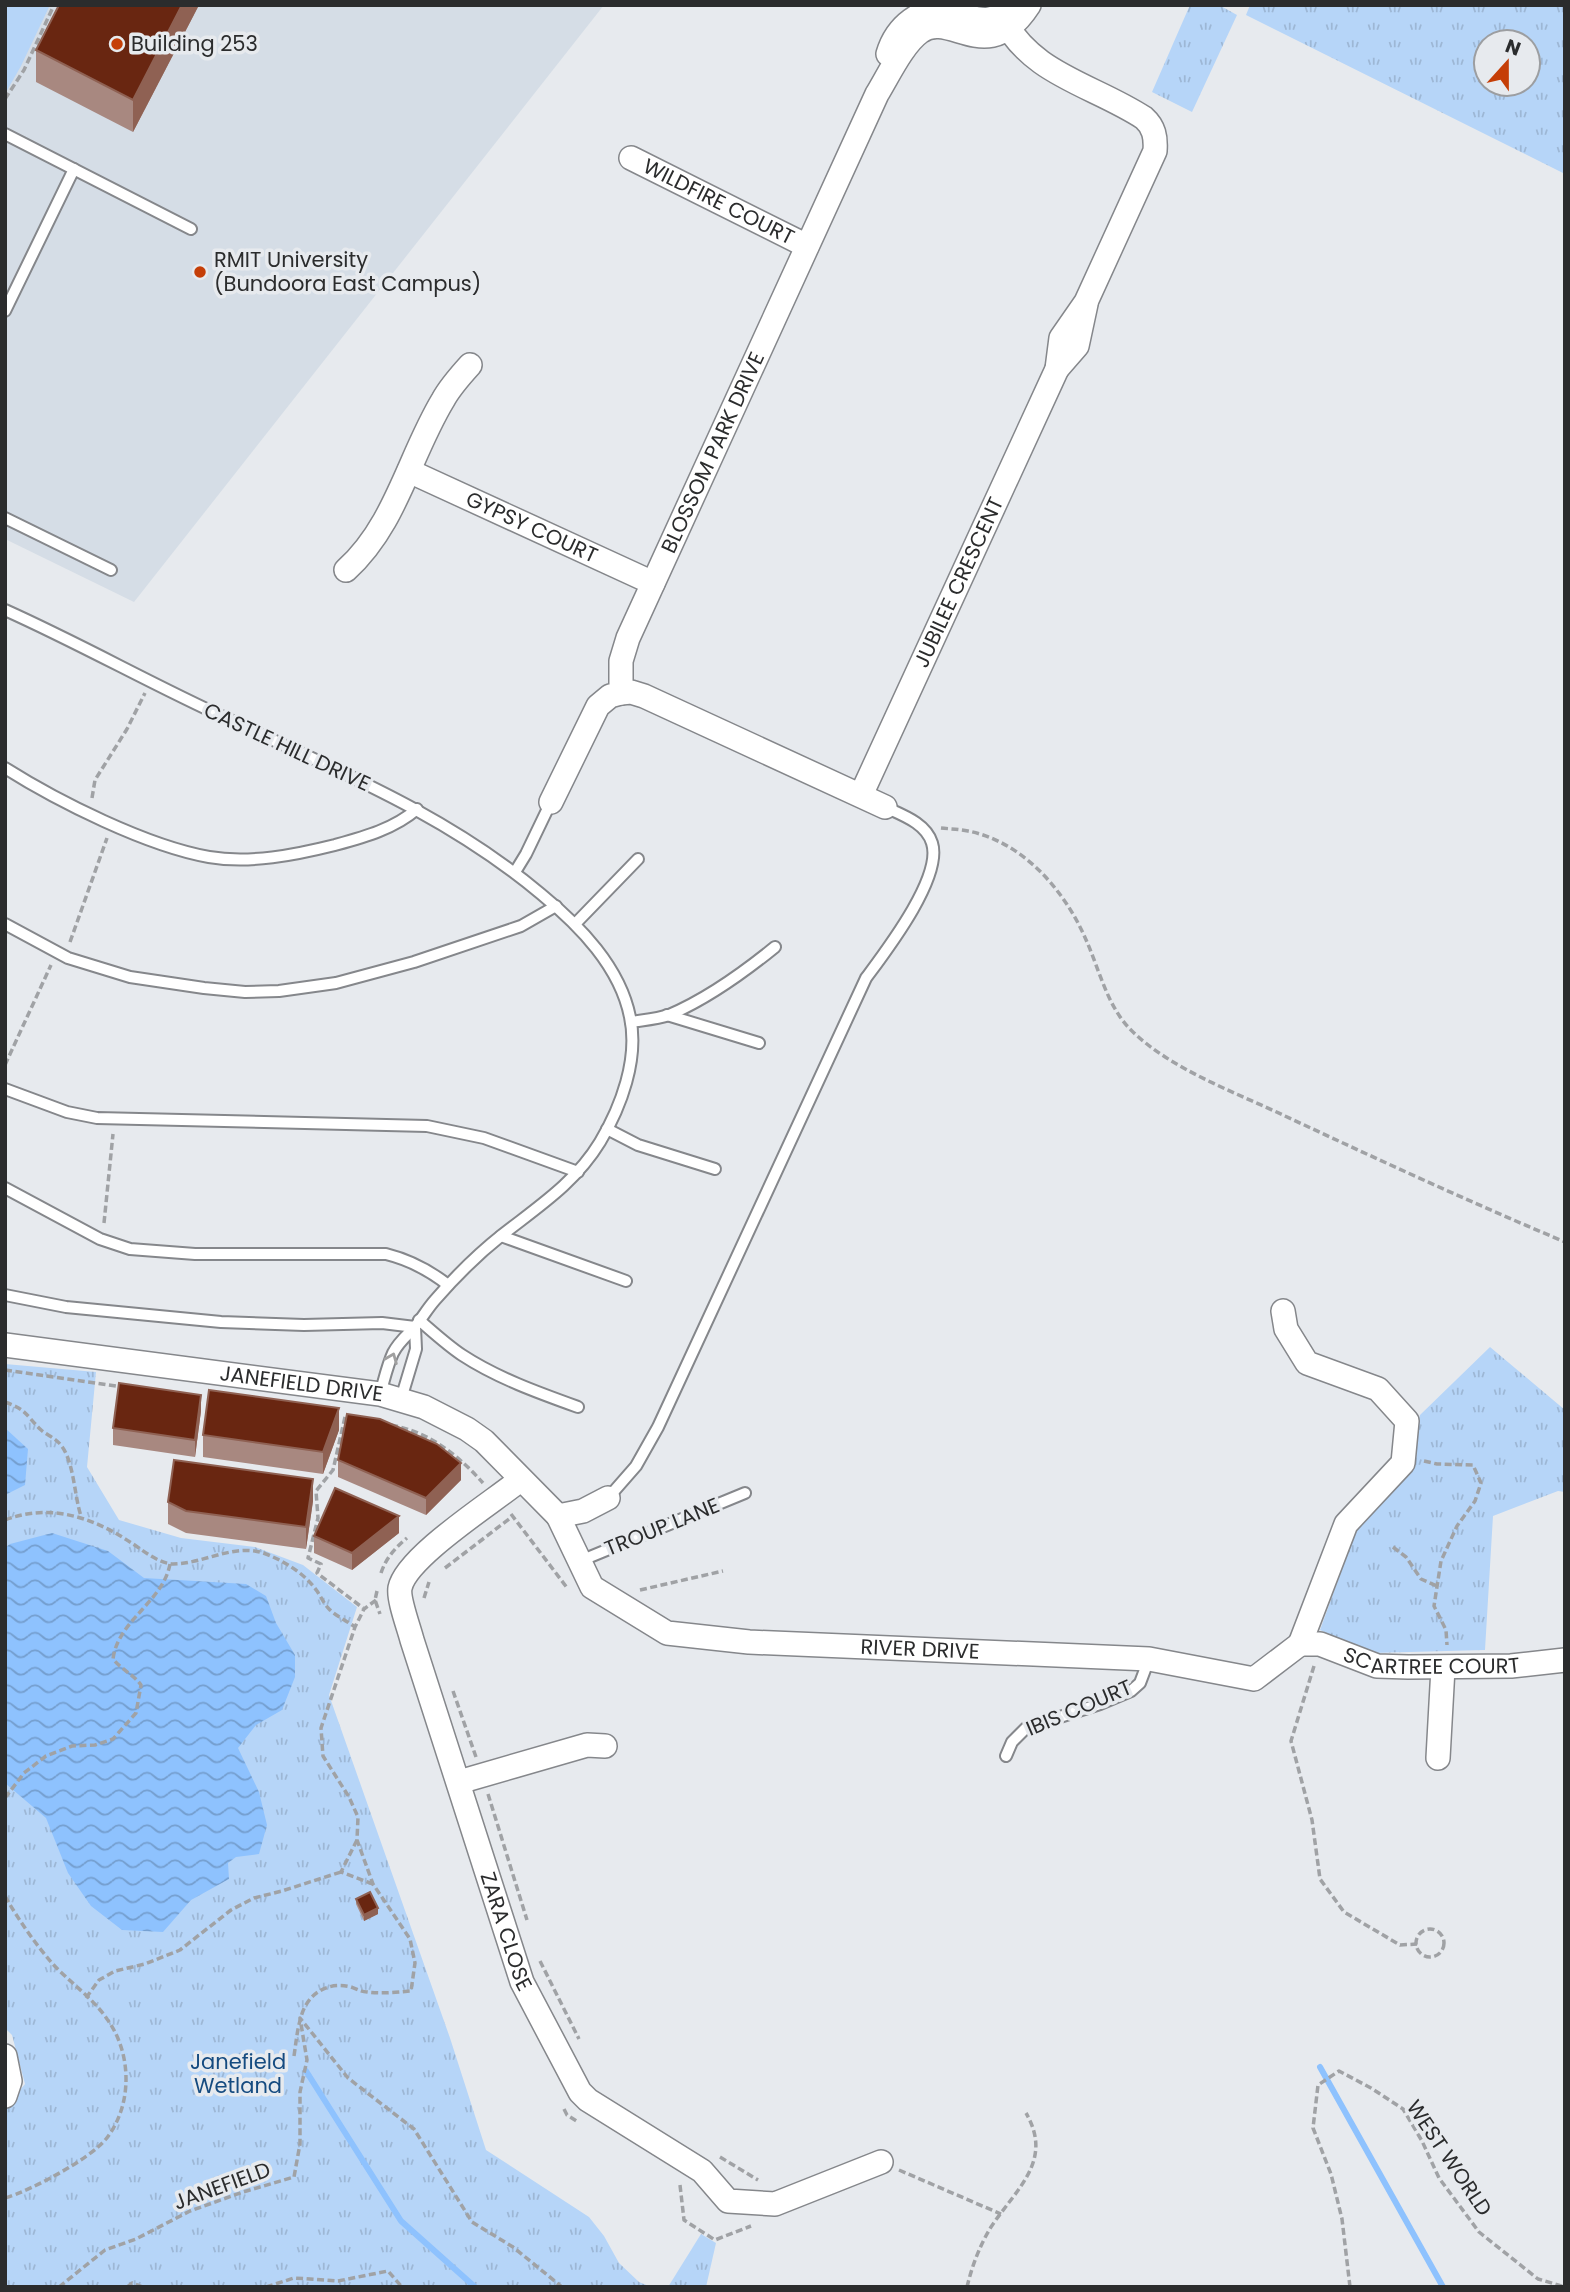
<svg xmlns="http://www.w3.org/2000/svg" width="1570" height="2292" font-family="Poppins,sans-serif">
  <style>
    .built { fill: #d5dde6 }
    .green { fill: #b6d5f8 }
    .park { fill: url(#park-tufts); fill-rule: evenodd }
    .water { fill: url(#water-waves) }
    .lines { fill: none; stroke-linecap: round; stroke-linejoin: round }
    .stream { stroke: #8ec2fe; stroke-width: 6 }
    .lane-casing { stroke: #85878b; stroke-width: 14 }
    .street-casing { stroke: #85878b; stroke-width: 26 }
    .path { stroke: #a0a2a5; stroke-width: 3.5; stroke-dasharray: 7 3.5; stroke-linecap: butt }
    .lane { stroke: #fff; stroke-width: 10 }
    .street { stroke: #fff; stroke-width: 23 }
    .wall { fill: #a88880 }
    .shaded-wall { fill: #8f6153 }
    .building { fill: #692611; stroke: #8f6153; stroke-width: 2 }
    .oneway { stroke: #a0a0a0 }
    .poi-dot { fill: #c53e07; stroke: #e7eaee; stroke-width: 2.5 }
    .labels { text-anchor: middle; stroke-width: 7; stroke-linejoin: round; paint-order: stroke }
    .poi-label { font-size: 21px; fill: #2b2c2d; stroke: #e7eaee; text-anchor: start }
    .street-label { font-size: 21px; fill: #2b2c2d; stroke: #e7eaee }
    .park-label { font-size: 21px; fill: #154b80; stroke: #e7eaee }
  </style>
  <defs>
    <pattern id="park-tufts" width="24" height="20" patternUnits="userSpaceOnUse" patternTransform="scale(1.75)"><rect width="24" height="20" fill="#b6d5f8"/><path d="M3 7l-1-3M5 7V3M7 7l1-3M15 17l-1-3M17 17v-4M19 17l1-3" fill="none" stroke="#9db7d5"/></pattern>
    <pattern id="water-waves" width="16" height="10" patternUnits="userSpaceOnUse" patternTransform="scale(1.75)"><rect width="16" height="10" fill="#8ec2fe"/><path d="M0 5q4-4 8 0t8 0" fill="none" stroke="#749ece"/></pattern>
  </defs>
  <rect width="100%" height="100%" fill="#e7eaee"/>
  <!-- built -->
  <polygon class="built" points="5,5 604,5 134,602 5,539"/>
  <!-- green -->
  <polygon class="green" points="5,5 50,5 21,66 5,94"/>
  <!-- park -->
  <g class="park">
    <polygon points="1190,5 1219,5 1237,15 1192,112 1152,92"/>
    <path d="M1250,5h315v169l-319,-159zM1486,42h42v42h-42z"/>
    <polygon points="1490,1347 1565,1410 1565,1492 1558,1491 1493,1516 1485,1650 1371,1653 1320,1630 1358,1525 1409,1468 1420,1415"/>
    <polygon points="5,1364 96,1372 87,1467 119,1520 181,1538 255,1547 303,1565 357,1607 329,1695 450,2038 486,2150 589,2217 604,2236 619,2263 639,2282 651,2287 5,2287 5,2108 25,2084 12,2035 5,2028"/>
    <polygon points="701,2234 716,2243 706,2287 668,2287"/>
  </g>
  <!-- water -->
  <g class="water">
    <polygon points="5,1428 28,1449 25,1485 5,1495"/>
    <polygon points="52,1533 108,1551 144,1578 246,1584 266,1596 276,1623 295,1655 295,1677 282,1710 256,1725 238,1748 259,1792 267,1825 259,1854 236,1857 228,1863 229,1879 191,1900 163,1932 122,1930 91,1906 68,1873 46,1818 5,1783 5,1548 10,1544"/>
  </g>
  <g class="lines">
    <!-- stream -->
    <g class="stream">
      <polyline points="1320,2067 1443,2287"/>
      <polyline points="306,2071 401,2221 475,2287"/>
    </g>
    <defs>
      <g id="lane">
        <polyline points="5,134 191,229"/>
        <polyline points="5,311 74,169"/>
        <polyline points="5,518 111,570"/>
        <path d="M5,610c76,34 148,75 223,109 110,52 219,96 313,175 39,32 79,73 89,123 9,42 -9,90 -30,125 -25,41 -61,64 -98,93 -24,19 -47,42 -67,65 -8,9 -14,20 -22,29 -8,8 -15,14 -20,24 -6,13 -9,28 -13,41"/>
        <path d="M5,768c54,34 142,78 204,89 41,7 86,-2 126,-12 29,-8 59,-16 82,-36"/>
        <polyline points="515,872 526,854 551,802"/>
        <polyline points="5,924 68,958 130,977 204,988 245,992 279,991 336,983 414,962 521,926 556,906"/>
        <polyline points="575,924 638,859"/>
        <polyline points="667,1015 759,1043"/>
        <path d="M631,1022c12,-2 26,-3 38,-7 38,-16 74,-42 106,-68"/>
        <polyline points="5,1089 67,1112 97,1118 427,1126 484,1138 578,1172"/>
        <polyline points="607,1129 638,1145 715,1169"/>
        <path d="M5,1188l95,51 30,10 65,5h191c24,6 43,16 62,31"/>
        <polyline points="501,1236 626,1281"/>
        <polyline points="5,1295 66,1307 221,1322 304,1325 382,1323 415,1327"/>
        <path d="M419,1320c14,12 28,25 43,35 35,23 77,38 116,52"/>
        <polyline points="401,1399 416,1349 415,1327"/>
        <path d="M608,1498l28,-32 22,-39 208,-449c20,-27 77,-101 66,-135 -6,-20 -30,-28 -47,-36"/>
        <polyline points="580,1561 745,1493"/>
        <polyline points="1006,1756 1012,1742 1026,1728 1100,1704 1131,1691 1140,1683 1149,1659"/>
      </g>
      <g id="street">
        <path d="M888,54c8,-27 33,-49 62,-42 26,5 40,17 61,-7"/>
        <path id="s1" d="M631,158l176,88"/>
        <polyline points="1057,369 1077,346 1086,304"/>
        <path id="s2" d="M409,471l244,112"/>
        <path d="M346,570c50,-45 63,-114 97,-170 7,-13 17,-24 27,-35"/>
        <polyline points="621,693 631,692 644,696 885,807"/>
        <path id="s3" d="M861,795l196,-426 4,-31 25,-36 69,-151c1,-14 -1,-24 -11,-33 -52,-34 -114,-43 -143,-103"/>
        <path id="s4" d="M551,802l47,-96 12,-10 11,-3v-32l7,-23 249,-544c11,-18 26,-50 43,-62 31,-23 67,38 109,-27"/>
        <polyline points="1283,1311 1286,1329 1307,1363 1378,1389 1407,1421 1403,1463 1346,1524 1300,1644"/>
        <path id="s5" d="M5,1345l375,49 44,13 43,22 17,12 74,75"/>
        <path id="s6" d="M520,1480c-27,22 -114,77 -120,108 -2,11 9,40 12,52l110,342 58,110 8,8 114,71 26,30 47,3 106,-42"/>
        <path id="s7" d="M608,1498l-25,13 -25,5 34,71 75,46 82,9 400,17 105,20 46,-35"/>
        <path id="s8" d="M1300,1644h20l57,22 31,1 103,-1 54,-6"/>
        <polyline points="1438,1758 1443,1668"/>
        <polyline points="459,1782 587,1745 605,1746"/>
        <polyline points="5,2056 10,2081 5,2096"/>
      </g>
    </defs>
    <!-- lane casing -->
    <use href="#lane" class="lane-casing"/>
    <!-- street casing -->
    <use href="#street" class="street-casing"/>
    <!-- path -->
    <g class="path">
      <polyline points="5,99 24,70 54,5"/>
      <polyline points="92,798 95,780 127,729 145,693"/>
      <path d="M941,828c9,1 18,1 27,3 56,11 98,61 119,111 13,30 21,66 45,89 40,39 103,61 153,85 92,43 185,86 280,126"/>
      <polyline points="70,942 107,838"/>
      <polyline points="5,1065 51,965"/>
      <polyline points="104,1223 113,1134"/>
      <polyline points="5,1370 123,1387"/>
      <path d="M5,1402c22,8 20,12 35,27 5,5 13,8 18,13 16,14 16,54 23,74"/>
      <polyline points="345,1417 333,1470 316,1491 318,1518 308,1558 321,1564 317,1573 363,1608"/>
      <path d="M391,1425c38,7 66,29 92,58"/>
      <polyline points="1424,1461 1437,1464 1473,1465 1481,1483 1475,1501 1457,1526 1441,1561 1434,1606 1446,1630 1447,1645"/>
      <polyline points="511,1514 568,1589"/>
      <path d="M5,1520c45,-17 87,-3 125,22 13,8 27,21 43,22 31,0 62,-22 93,-10 20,8 39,20 51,37 4,6 7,13 12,18 7,7 18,12 26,18"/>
      <polyline points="1393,1547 1406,1557 1421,1579 1437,1586"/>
      <polyline points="445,1568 513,1516"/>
      <path d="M381,1573c5,-15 14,-25 26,-35"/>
      <polyline points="640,1590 723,1571"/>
      <polyline points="377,1591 375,1600 380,1614"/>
      <polyline points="424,1598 429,1582"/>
      <polyline points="1314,1666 1291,1741 1312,1820 1320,1879 1344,1912 1400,1945 1417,1944"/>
      <polyline points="453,1691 476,1757"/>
      <polyline points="488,1794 527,1920"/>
      <path d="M5,1798l19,-25 22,-17 26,-10 23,-1 18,-6 23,-26 5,-28c-8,-11 -19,-15 -28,-26 5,-39 50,-57 57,-95"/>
      <polyline points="357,1840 341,1872 373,1884"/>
      <path d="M5,1896c13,23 29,46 46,66 17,19 42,36 56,57 25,34 26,86 -1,120 -16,20 -76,52 -101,59"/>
      <circle cx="1430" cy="1943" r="14"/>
      <polyline points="540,1961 579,2039"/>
      <polyline points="86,1998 99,1980 115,1971 145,1964 180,1950 231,1910 254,1898 282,1891 341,1872"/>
      <path d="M294,2056c2,-13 3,-26 7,-39 6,-23 26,-36 50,-30 6,2 10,5 16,5 15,2 30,0 44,-1l4,-28 -5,-24 -37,-55 -16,-44 1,-23 -9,-20 -26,-41 -2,-28 34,-101 9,-18 12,-9"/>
      <polyline points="564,2109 567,2115 578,2122"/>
      <polyline points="720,2157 758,2180"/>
      <polyline points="899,2170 1001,2214"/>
      <polyline points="680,2185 684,2220 715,2240 751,2226"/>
      <polyline points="59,2287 105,2250 136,2239 190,2211 243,2192 294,2177 300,2144 300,2092 307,2060 300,2018 348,2078 414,2129 472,2222 513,2247 562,2287"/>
      <polyline points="127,2287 132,2283 143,2287"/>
      <polyline points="266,2287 294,2278 338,2281 388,2271 402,2287"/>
      <path d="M967,2287c5,-21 13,-42 24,-60 25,-38 63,-66 35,-114"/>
      <polyline points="1350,2287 1342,2219 1331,2174 1313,2128 1318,2085 1339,2071 1371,2088 1403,2109 1422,2141 1439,2178 1479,2232 1538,2279 1565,2287"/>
    </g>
    <!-- lane -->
    <use href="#lane" class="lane"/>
    <!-- street -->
    <use href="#street" class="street"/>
  </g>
  <!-- wall -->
  <g class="wall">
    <polygon points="59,5 199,5 133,132 36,82 36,50"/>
    <polygon points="201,1411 195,1457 113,1445 113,1428"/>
    <polygon points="339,1430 323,1474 203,1457 203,1435"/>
    <polygon points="338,1460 461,1480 426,1515 338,1477"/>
    <polygon points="313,1501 306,1549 186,1533 168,1524 168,1502"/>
    <polygon points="399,1533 352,1570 314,1553 314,1536"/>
    <polygon points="356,1899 378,1914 364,1921 356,1904"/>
  </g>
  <!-- shaded-wall -->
  <g class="shaded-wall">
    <polygon points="182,5 199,5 133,132 133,100"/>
    <polygon points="201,1395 201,1411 195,1457 195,1440"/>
    <polygon points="339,1408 339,1430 323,1474 323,1452"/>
    <polygon points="461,1463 461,1480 426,1515 426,1498"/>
    <polygon points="313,1479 313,1501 306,1549 306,1527"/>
    <polygon points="399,1516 399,1533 352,1570 352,1553"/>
    <polygon points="378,1908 378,1914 364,1921 364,1915"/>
  </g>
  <!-- building -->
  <g class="building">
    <polygon points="59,5 182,5 133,100 36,50"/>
    <polygon points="119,1383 201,1395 195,1440 113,1428"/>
    <polygon points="209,1390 339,1408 323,1452 203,1435"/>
    <polygon points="347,1414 380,1419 437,1444 461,1463 426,1498 338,1460"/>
    <polygon points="174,1460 313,1479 306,1527 186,1511 168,1502"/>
    <polygon points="335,1488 399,1516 352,1553 314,1536"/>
    <polygon points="370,1892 378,1908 364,1915 356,1899"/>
  </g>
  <!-- one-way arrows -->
  <defs><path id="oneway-chevron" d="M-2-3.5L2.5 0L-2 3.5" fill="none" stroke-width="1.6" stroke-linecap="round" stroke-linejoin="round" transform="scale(1.75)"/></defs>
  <use class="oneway" href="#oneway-chevron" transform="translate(392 1358) rotate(-68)"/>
  <!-- markers -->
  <g class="poi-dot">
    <circle cx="117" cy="44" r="7"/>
    <circle cx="200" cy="272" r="7"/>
  </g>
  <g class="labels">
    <!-- poi labels -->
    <g class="poi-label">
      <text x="131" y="51">Building 253</text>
      <text x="214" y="267">RMIT University<tspan x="214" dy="24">(Bundoora East Campus)</tspan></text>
    </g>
    <!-- street labels -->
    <g class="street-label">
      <text dy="7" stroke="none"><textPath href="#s1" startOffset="98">WILDFIRE COURT</textPath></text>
      <text dy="7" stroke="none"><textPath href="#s4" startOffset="394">BLOSSOM PARK DRIVE</textPath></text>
      <text dy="7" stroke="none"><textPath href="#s2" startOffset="135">GYPSY COURT</textPath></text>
      <text dy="7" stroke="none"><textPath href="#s3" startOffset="234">JUBILEE CRESCENT</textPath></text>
      <text transform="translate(287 747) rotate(25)" y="7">CASTLE HILL DRIVE</text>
      <text dy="7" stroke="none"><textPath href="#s5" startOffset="299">JANEFIELD DRIVE</textPath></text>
      <text transform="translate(662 1527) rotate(-22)" y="7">TROUP LANE</text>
      <text dy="7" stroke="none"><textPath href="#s7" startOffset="474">RIVER DRIVE</textPath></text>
      <text dy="7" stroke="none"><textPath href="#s8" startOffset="135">SCARTREE COURT</textPath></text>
      <text transform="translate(1079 1708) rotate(-23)" y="7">IBIS COURT</text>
      <text dy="7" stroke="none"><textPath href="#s6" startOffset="523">ZARA CLOSE</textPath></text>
      <text transform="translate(1449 2158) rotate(56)" y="7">WEST WORLD</text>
      <text transform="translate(222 2186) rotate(-20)" y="7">JANEFIELD</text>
    </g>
    <!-- park labels -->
    <g class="park-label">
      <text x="238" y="2069">Janefield<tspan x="238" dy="24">Wetland</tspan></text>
    </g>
  </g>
  <!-- border -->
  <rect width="1570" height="2292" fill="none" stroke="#2b2c2d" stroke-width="14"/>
  <!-- north arrow -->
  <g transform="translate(1507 63) rotate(21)"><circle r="33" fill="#e7eaee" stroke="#9c9ea1" stroke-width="2"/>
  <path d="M0-5L12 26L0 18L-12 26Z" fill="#c53e07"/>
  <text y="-10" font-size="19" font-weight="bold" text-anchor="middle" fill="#2b2c2d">N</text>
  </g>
</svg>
